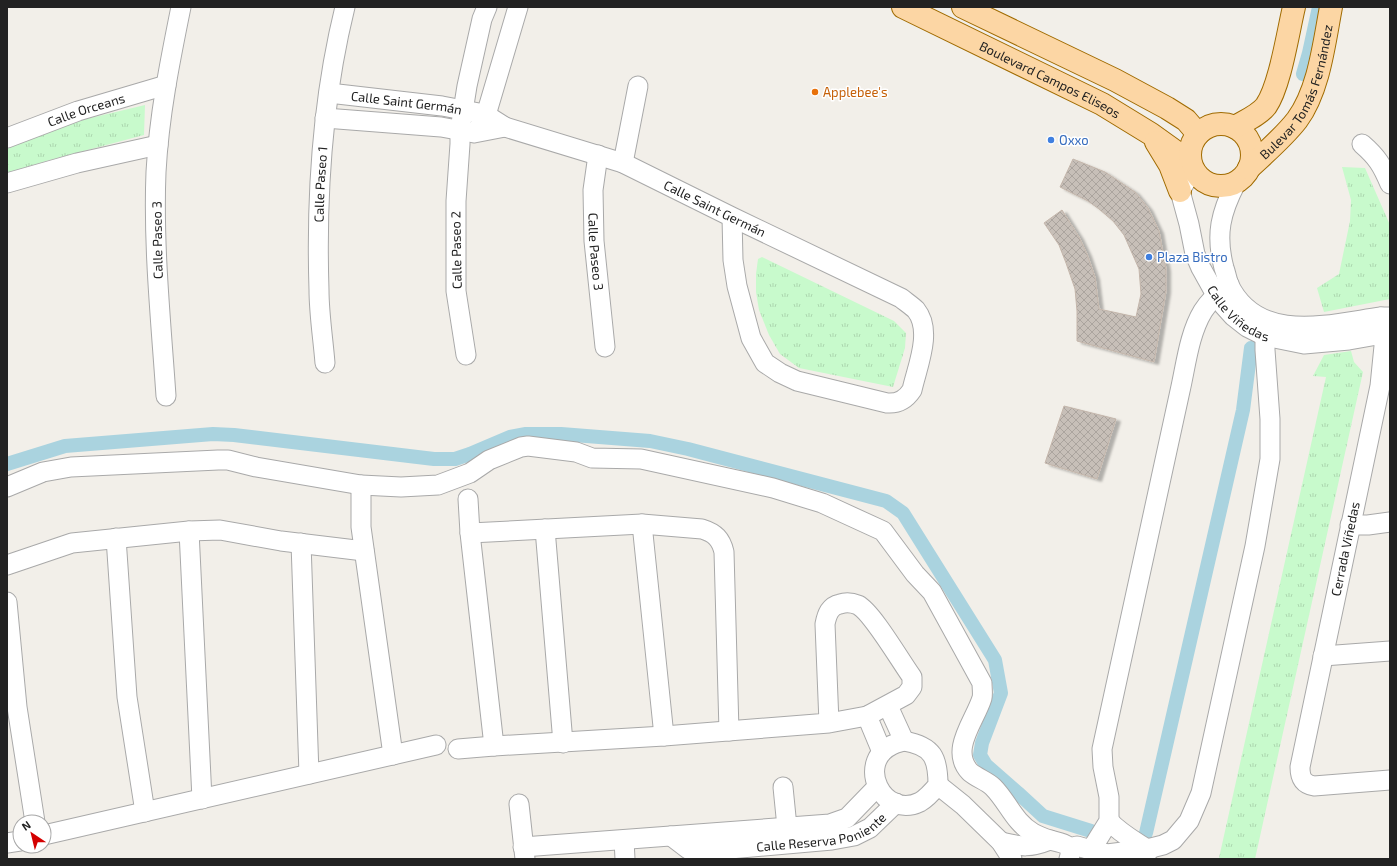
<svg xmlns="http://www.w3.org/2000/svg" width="1397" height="866" font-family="'Exo 2',sans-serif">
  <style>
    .park { fill: url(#park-tufts) }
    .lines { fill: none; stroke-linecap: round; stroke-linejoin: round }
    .canal { stroke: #aad3df; stroke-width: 14 }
    .building { fill: url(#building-cross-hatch); stroke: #c4b6ab; filter: url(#shadow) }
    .minor-casing { stroke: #a9a9a9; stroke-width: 21 }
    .major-casing { stroke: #a06b00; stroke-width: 24 }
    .minor { stroke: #fff; stroke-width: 19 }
    .major { stroke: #fcd6a4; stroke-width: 22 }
    .food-dot { fill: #e8710a; stroke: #fff; stroke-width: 1.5 }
    .shop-dot { fill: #3f7fe0; stroke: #fff; stroke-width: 1.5 }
    .labels { text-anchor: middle; stroke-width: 3; stroke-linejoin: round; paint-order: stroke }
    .street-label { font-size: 13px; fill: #222; stroke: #fff }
    .food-label { font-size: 13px; fill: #c56008; stroke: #fff; text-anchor: start }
    .shop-label { font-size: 13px; fill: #366cbe; stroke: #fff; text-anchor: start }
  </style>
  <defs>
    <pattern id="park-tufts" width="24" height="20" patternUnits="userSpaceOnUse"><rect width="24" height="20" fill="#c8facc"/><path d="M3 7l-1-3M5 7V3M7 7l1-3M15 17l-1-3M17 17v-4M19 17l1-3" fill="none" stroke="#acd6af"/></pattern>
    <pattern id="building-cross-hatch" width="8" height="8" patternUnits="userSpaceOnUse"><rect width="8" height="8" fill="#c7bfb8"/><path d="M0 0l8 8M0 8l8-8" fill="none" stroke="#aba49e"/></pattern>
    <filter id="shadow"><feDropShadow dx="4.5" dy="2.5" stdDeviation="1" flood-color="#0004"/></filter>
  </defs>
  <rect width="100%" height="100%" fill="#f2efe9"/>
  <!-- park -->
  <g class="park">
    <polygon points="145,105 144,135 50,160 7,173 7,146 82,120"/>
    <polygon points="1342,167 1365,168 1390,225 1390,299 1324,312 1317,288 1339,274 1350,221 1351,200"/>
    <polygon points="762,257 894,321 906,333 905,348 893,387 799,368 780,354 769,335 759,310 756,292 756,274 758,259"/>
    <polygon points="1351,351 1354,362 1363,372 1255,859 1222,859 1219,858 1326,377 1313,376 1324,355"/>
  </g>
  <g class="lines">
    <!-- canal -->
    <g class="canal">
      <polyline points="1303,74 1309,53 1319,7"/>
      <polyline points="7,464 65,446 213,434 234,435 434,459 455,459 470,454 510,437 526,434 561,434 650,441 688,449 886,501 903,513 995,660 1001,693 982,743 980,755 986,765 1018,793 1043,816 1091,831"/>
      <polyline points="1146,833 1243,410 1251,348"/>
    </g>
  </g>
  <!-- building -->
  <g class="building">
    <polygon points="1073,159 1105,172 1135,192 1148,208 1159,231 1166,269 1166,291 1154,362 1077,341 1077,311 1075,289 1066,263 1059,245 1044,223 1062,210 1079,237 1087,254 1095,277 1099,309 1136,317 1141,294 1139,269 1124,235 1113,221 1099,209 1088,201 1060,187"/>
    <polygon points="1064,406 1116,419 1097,479 1045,463"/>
  </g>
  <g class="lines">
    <defs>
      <g id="minor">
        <path id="s1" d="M329,93l113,13 37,7 7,2 19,12 118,36 109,54 169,81c5,4 11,8 15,12 17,21 1,57 -4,80 -6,9 -13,14 -25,13l-90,-22 -17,-8 -15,-10 -14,-25 -14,-52 -4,-26 -1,-43"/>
        <polyline points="325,118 441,127 474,133 505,127"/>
        <polyline points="480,125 486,115 518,7"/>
        <path id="s2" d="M7,138l71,-27 88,-26"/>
        <path d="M1362,144c15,13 20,21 28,40"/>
        <path id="s3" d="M598,155l-5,35 1,51 11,106"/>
        <polyline points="623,163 638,86"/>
        <path id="s4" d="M1193,170l-6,9 -7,12 9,33 6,30 6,14 15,27 8,11 9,10 14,11 18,9 39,8 45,-4 34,-6 7,-7"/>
        <polyline points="7,183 77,163 158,145"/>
        <path d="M1236,183c-15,29 -21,51 -12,85 2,5 3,12 5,17 29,60 101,39 152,32h9"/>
        <path d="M1381,317l3,29 -4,40 -80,381c0,11 3,17 14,19l76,-6"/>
        <polyline points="466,355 456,291 456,201 460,144 460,130 467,86 482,19 487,7"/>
        <path id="s5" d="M325,363c-2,-25 -6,-49 -6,-73 -3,-95 3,-190 26,-283"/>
        <path d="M166,396c-5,-74 -13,-150 -10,-224 3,-56 14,-111 25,-165"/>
        <polyline points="361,485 361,527 393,755"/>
        <path d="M7,487l36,-15 28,-5 147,-7h10l28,7 105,18 40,2 37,-2 32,-12 19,-13 32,-13 7,-1 48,6 16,6 49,1 132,29 49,15 61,28 32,43 17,18 50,91c0,5 1,11 0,15 -7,23 -33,52 -12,74 7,6 17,9 23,15 15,15 21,35 40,46 5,3 11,5 17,7 11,3 24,3 19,19"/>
        <polyline points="468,499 470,533 494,746"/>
        <polyline points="642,524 664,736"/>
        <polyline points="1350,525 1368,525 1390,522"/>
        <polyline points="545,529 563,743"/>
        <polyline points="189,531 202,799"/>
        <path d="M470,533l172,-9 60,5c13,4 19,10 22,23l5,179"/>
        <polyline points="116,538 127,697 145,812"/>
        <polyline points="301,543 309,774"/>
        <polyline points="7,565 72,543 189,531 220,530 281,541 364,551"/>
        <polyline points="7,602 17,707 35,822"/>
        <polyline points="1323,656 1390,651"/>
        <polyline points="888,706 904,741"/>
        <polyline points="867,716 882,752"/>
        <path d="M904,741c29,5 34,17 34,44 -5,6 -11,13 -18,17 -37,18 -65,-39 -28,-57 4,-2 9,-3 12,-4z"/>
        <path d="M458,749l36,-3 170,-10 165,-13 38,-7 39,-21 6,-8v-10c-11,-15 -40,-65 -54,-72 -5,-2 -12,-3 -18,-1 -10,2 -13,10 -15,20l4,99"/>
        <polyline points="938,785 963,805 1001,842 1012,859"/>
        <polyline points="783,787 787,827"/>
        <polyline points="519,804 525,859"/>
        <path d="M1109,821c11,12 24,19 38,28l1,3"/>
        <polyline points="44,835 436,745"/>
        <path id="s6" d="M671,836l17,13 8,3 136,-12 22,-4 16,-8 26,-25"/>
        <polyline points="624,840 625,859"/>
        <path d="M1001,842c21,5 29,6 49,-2"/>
        <polyline points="7,843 20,841"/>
        <polyline points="523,847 830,824 847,818 877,787"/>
        <path d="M1070,848l7,-2 14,4 18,-29v-24l-6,-30 -1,-18 78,-358c6,-26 9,-57 23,-80 7,-11 16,-19 26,-27"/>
        <polyline points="1091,850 1107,854 1147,849 1163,845 1173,840 1189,821 1201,793 1255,546 1270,459 1270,419 1265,350 1265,336"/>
      </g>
      <g id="major">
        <path id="s7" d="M903,7l199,97 49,30 39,28"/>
        <polyline points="963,7 1115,80 1167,108 1186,120 1198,134"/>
        <circle cx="1221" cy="155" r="31"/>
        <path d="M1235,127c10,-6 24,-12 31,-21 14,-20 22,-74 28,-99"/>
        <polyline points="1156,142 1170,165 1180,191"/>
        <path id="s8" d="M1249,168c16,-15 34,-30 48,-48 22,-30 27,-76 34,-113"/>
      </g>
    </defs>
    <!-- minor casing -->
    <use href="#minor" class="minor-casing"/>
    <!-- major casing -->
    <use href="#major" class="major-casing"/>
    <!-- minor -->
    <use href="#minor" class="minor"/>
    <!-- major -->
    <use href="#major" class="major"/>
  </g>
  <!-- markers -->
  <circle class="food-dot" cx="815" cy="92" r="4"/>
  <g class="shop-dot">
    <circle cx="1051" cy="140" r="4"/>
    <circle cx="1149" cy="257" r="4"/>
  </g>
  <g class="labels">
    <!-- street labels -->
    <g class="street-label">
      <text dy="5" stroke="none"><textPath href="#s7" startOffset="164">Boulevard Campos Eliseos</textPath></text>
      <text dy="5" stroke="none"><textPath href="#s8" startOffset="93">Bulevar Tomás Fernández</textPath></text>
      <text dy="5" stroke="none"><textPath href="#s1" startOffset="78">Calle Saint Germán</textPath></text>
      <text dy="5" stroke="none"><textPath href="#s2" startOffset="84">Calle Orceans</textPath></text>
      <text dy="5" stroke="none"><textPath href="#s5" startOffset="179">Calle Paseo 1</textPath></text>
      <text dy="5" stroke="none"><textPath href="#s1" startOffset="407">Calle Saint Germán</textPath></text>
      <text transform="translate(157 240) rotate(-91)" y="5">Calle Paseo 3</text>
      <text transform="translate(456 250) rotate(-91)" y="5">Calle Paseo 2</text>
      <text dy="5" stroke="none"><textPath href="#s3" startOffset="97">Calle Paseo 3</textPath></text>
      <text dy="5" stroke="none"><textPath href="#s4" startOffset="165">Calle Viñedas</textPath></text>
      <text transform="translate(1345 549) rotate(-78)" y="5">Cerrada Viñedas</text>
      <text dy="5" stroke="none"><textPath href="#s6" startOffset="158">Calle Reserva Poniente</textPath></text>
    </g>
    <!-- food labels -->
    <g class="food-label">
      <text x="823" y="97">Applebee's</text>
    </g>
    <!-- shop labels -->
    <g class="shop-label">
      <text x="1059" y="145">Oxxo</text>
      <text x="1157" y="262">Plaza Bistro</text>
    </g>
  </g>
  <!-- border -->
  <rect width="1397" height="866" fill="none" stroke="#222222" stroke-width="16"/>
  <!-- north arrow -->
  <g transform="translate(32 834) rotate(325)"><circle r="19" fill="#ffffff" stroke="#a7a7a7"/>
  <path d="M0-3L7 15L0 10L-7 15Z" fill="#d40000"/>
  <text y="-6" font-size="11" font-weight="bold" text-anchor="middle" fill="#222222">N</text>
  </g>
</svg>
